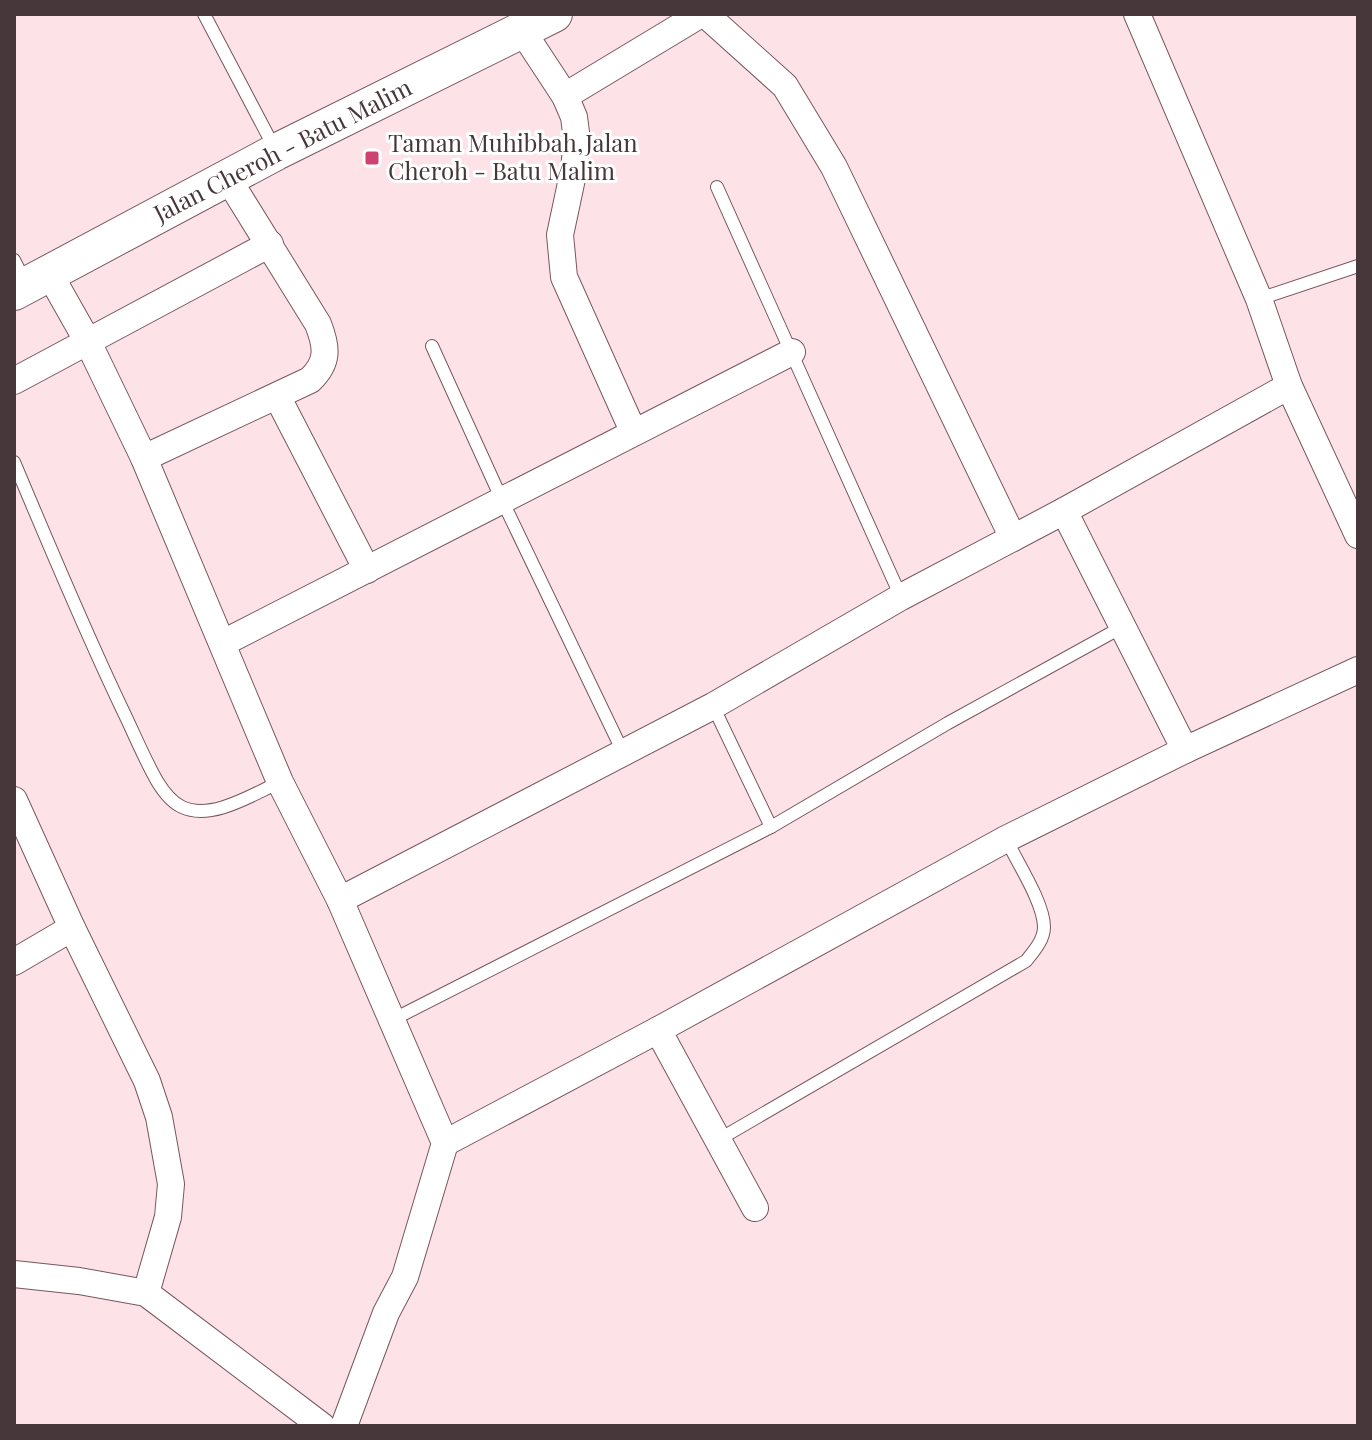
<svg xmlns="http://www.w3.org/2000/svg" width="1372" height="1440" font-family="'Playfair Display',serif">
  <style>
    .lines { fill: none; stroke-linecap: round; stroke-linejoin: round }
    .lane-casing { stroke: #79565e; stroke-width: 14 }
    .street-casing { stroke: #79565e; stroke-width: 28 }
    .secondary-casing { stroke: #79565e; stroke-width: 38 }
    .lane { stroke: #fff; stroke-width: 12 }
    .street { stroke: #fff; stroke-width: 26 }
    .secondary { stroke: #fff; stroke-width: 36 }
    .poi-dot { fill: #ce4271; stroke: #fff; stroke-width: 3 }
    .labels { text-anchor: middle; stroke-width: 6; stroke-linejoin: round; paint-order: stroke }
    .poi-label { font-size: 24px; fill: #47373a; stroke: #fff; text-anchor: start }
    .street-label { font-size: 24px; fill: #47373a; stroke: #fff }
  </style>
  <rect width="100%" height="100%" fill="#fde3e8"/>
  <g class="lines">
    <defs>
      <g id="lane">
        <polyline points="204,14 275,149"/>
        <polyline points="717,187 901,597"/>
        <polyline points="14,260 25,282"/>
        <polyline points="1259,299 1358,266"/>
        <polyline points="432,346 502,500 623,752"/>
        <path d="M14,462c36,85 71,170 111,253 10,21 20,45 32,66 6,10 14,21 25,26 30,14 71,-13 98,-25"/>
        <polyline points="713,706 771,827"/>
        <polyline points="392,1020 771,827 948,723 1124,626"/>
        <path d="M718,1140l308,-179c8,-10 18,-21 18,-34 0,-24 -27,-65 -38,-88"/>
      </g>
      <g id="street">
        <polyline points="705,14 785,86 834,167 1013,538"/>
        <polyline points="1137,14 1259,299 1289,386 1358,535"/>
        <polyline points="523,32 565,96 574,117 577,140 574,169 560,235 564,277 633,431"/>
        <polyline points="565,96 701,14"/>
        <polyline points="49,273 88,342 144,458 280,782 340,900 445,1143 405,1277 386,1313 344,1426"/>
        <polyline points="14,381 270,244"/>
        <polyline points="277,396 367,570"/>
        <path d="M144,458l166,-78c19,-18 17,-33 8,-56l-91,-147"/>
        <polyline points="1064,511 1185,750 1358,670"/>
        <polyline points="223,643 792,352"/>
        <polyline points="14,800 72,928 147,1081 159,1117 171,1184 168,1217 146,1293"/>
        <polyline points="340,900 713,706 901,597 1064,511 1289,386"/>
        <polyline points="14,962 72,928"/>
        <polyline points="658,1030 755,1208"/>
        <polyline points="445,1143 658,1030 1006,839 1185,750"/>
        <polyline points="14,1274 79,1281 146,1293 322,1426"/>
      </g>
      <polyline id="secondary" points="14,292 276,152 554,14"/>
    </defs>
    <!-- lane casing -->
    <use href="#lane" class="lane-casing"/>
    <!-- street casing -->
    <use href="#street" class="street-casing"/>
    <!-- secondary casing -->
    <use href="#secondary" class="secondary-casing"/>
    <!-- lane -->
    <use href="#lane" class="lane"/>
    <!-- street -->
    <use href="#street" class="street"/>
    <!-- secondary -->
    <use href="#secondary" class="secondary"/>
  </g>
  <!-- markers -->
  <rect class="poi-dot" x="364" y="150" width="16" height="16" rx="4"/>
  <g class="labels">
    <!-- poi labels -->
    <g class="poi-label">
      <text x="388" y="152">Taman Muhibbah,Jalan<tspan x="388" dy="28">Cheroh - Batu Malim</tspan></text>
    </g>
    <!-- street labels -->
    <g class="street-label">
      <text transform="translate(283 151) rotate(-27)" y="8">Jalan Cheroh - Batu Malim</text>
    </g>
  </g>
  <!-- border -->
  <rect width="1372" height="1440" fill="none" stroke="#47373a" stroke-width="32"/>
</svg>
